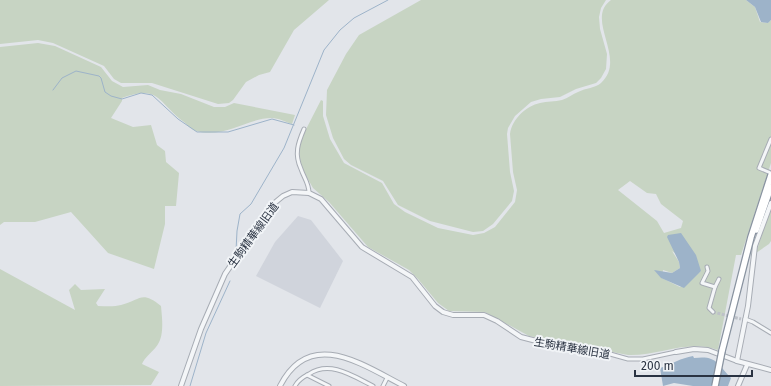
<svg xmlns="http://www.w3.org/2000/svg" width="771" height="386" font-family="'Fira Sans','Noto Sans JP',sans-serif">
  <style>
    .built { fill: #d0d4dc }
    .green { fill: #c7d4c3; fill-rule: evenodd }
    .water { fill: #9db3c9 }
    .lines { fill: none; stroke-linecap: round; stroke-linejoin: round }
    .stream { stroke: #9db3c9; stroke-width: 1 }
    .minor-tunnel { stroke: #bdc1c8; stroke-width: 3; stroke-dasharray: 3 1.5; stroke-linecap: butt }
    .minor-casing { stroke: #a7acb4; stroke-width: 5 }
    .tertiary-casing { stroke: #a7acb4; stroke-width: 6 }
    .motorway-casing { stroke: #8993a0; stroke-width: 8 }
    .minor { stroke: #f4f6f8; stroke-width: 3 }
    .tertiary { stroke: #f4f6f8; stroke-width: 4 }
    .motorway { stroke: #fff; stroke-width: 5.5 }
    .motorway-bridge-casing { stroke: #8993a0; stroke-width: 8; stroke-linecap: butt }
    .motorway-bridge { stroke: #fff; stroke-width: 5.5 }
    .labels { text-anchor: middle; stroke-width: 4; stroke-linejoin: round; paint-order: stroke }
    .street-label { font-size: 11px; fill: #2a3342; stroke: #f1f4f7 }
  </style>
  <rect width="100%" height="100%" fill="#e2e5ea"/>
  <!-- built -->
  <polygon class="built" points="298,216 311,220 343,261 320,308 256,276 275,242"/>
  <!-- green -->
  <g class="green">
    <polygon points="0,0 329,0 294,30 270,72 259,75 246,82 233,100 229,103 218,104 152,83 121,83 114,79 104,66 53,43 38,40 0,44"/>
    <polygon points="421,0 606,0 601,8 599,17 600,29 607,54 606,69 601,78 596,83 576,89 560,97 541,99 531,102 515,116 508,128 507,134 510,172 514,191 512,201 493,224 483,231 473,232 430,221 398,205 383,181 351,165 344,159 333,138 326,115 327,90 346,54 359,35"/>
    <path d="M746,0l9,7 5,15 8,1 3,-3v143l-30,92h-5l-18,95c-30,-11 -59,6 -90,5l-99,-19 -44,-24 -36,-1 -11,-8 -20,-24 -9,-9 -41,-23 -39,-45 -16,-14 -12,-21 -2,-16 2,-12 20,-39 2,1v15l7,23 14,24 38,20 12,21 11,8 33,16 35,7 11,-2 11,-6 20,-25 2,-12 -4,-18 -3,-38c2,-15 16,-28 30,-31 7,-2 15,-1 22,-3 6,-2 11,-6 16,-8 8,-4 17,-4 23,-9 27,-24 -17,-64 10,-83zM630,181l17,12 9,1 5,10 22,17 -2,7 -17,5 -7,-12 -39,-31zM672,251l29,20 -21,16 -18,-9 1,-8 9,3 8,-5 -1,-6z"/>
    <path d="M38,43l17,3 46,21 11,14 11,6 25,-2 12,5 21,4 33,13h11l9,-4 61,12 -3,9c-6,-2 -14,-6 -20,-6 -25,0 -47,21 -76,13 -4,-1 -9,-6 -12,-9 -27,-20 -24,-38 -62,-24v3l-11,17 22,9 18,-2 6,20 8,6 1,11 13,11 -3,33h-11v18l-11,45 -46,-16 -37,-41 -36,10h-31l-4,3v-178z"/>
    <polygon points="771,207 771,241 769,244 756,253"/>
    <path d="M0,269l75,41 -6,-20 6,-6 6,6 24,-1 -9,14 2,3c7,0 16,1 23,-1 20,-5 20,-15 40,1 1,12 4,31 -5,41 -5,6 -11,10 -14,17l17,8 -8,13 -151,1z"/>
  </g>
  <!-- water -->
  <g class="water">
    <polygon points="746,0 771,0 771,20 768,23 761,22 755,7"/>
    <polygon points="681,233 696,255 701,271 684,288 661,278 654,270 672,273 680,268 679,262 667,237 668,235"/>
    <path d="M693,356l1,2c22,-3 23,5 37,20l-3,8h-35l-19,-3 -11,3 -3,-18c12,-4 21,-10 33,-12z"/>
  </g>
  <g class="lines">
    <!-- stream -->
    <g class="stream">
      <polyline points="53,90 62,78 76,71 99,76 101,78 105,92 111,96 122,99 141,93 152,95 178,119 197,132 228,132 272,119 294,125"/>
      <polyline points="236,251 237,231 240,214 251,204 284,148 324,50 340,30 354,18 388,0"/>
      <polyline points="190,386 206,333 230,281"/>
    </g>
    <!-- minor-tunnel -->
    <polyline class="minor-tunnel" points="713,312 741,319"/>
    <defs>
      <g id="minor">
        <path d="M304,129c-6,14 -10,25 -3,40 3,9 8,14 8,24"/>
        <polyline points="771,139 759,168 771,173"/>
        <polyline points="707,267 708,271 702,283 715,287 709,308 713,312"/>
        <polyline points="715,287 719,279"/>
        <polyline points="745,319 753,322 771,333"/>
        <polyline points="548,344 603,352 628,359 643,359 676,352"/>
        <polyline points="307,375 329,386"/>
        <path d="M295,386c3,-6 8,-9 14,-12 21,-14 44,2 64,12"/>
        <polyline points="383,386 387,378"/>
      </g>
      <g id="tertiary">
        <polyline points="676,352 694,349 708,350 737,361 771,370"/>
        <polyline points="737,361 748,306 755,246 771,203"/>
        <polyline points="181,386 201,329 225,274 272,205 283,196 292,192 309,193 321,199 362,247 412,277 435,306 443,312 453,315 484,315 497,321 521,337 548,344"/>
        <path d="M280,386c30,-59 83,-21 124,0"/>
        <polyline points="738,386 747,365"/>
      </g>
      <g id="motorway">
        <polyline points="756,230 771,187"/>
        <polyline points="722,351 751,237 771,175"/>
      </g>
    </defs>
    <!-- minor casing -->
    <use href="#minor" class="minor-casing"/>
    <!-- tertiary casing -->
    <use href="#tertiary" class="tertiary-casing"/>
    <!-- motorway casing -->
    <use href="#motorway" class="motorway-casing"/>
    <!-- minor -->
    <use href="#minor" class="minor"/>
    <!-- tertiary -->
    <use href="#tertiary" class="tertiary"/>
    <!-- motorway -->
    <use href="#motorway" class="motorway"/>
    <defs>
      <polyline id="motorway-bridge" points="715,386 722,351"/>
    </defs>
    <!-- motorway-bridge casing -->
    <use href="#motorway-bridge" class="motorway-bridge-casing"/>
    <!-- motorway-bridge -->
    <use href="#motorway-bridge" class="motorway-bridge"/>
  </g>
  <g class="labels">
    <!-- street labels -->
    <g class="street-label">
      <text transform="translate(253 235) rotate(-54)" y="4">生駒精華線旧道</text>
      <text transform="translate(572 348) rotate(10)" y="4">生駒精華線旧道</text>
    </g>
  </g>
  <!-- scale -->
  <path d="M635 370v6h117v-6" fill="none" stroke="#2a3342" stroke-width="2"/>
  <text x="641" y="370" font-size="12" fill="#2a3342" stroke="#f1f4f7" stroke-width="3" paint-order="stroke">200 m</text>
</svg>
